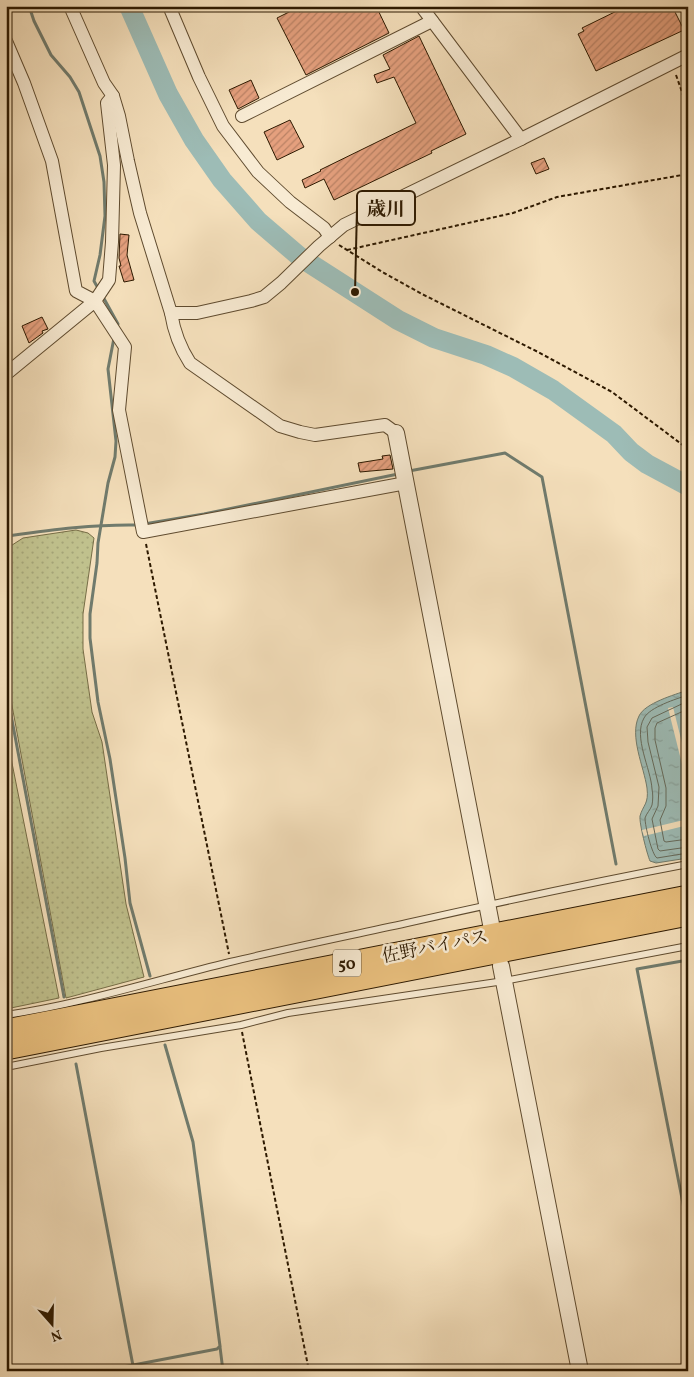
<svg xmlns="http://www.w3.org/2000/svg" width="694" height="1377" font-family="Vollkorn,'Noto Serif JP',serif">
  <style>
    .grass { fill: url(#grass-dots); stroke: #766d46 }
    .water { fill: url(#water-ripples); stroke: #707b6d }
    .pier { fill: #f5e0bc }
    .lines { fill: none; stroke-linecap: round; stroke-linejoin: round }
    .shore { stroke: #656a5b; stroke-width: 1 }
    .stream { stroke: #707b6d; stroke-width: 3 }
    .river { stroke: #9dbcb6; stroke-width: 20 }
    .building { fill: url(#building-hatch); stroke: #2d1900 }
    .service-casing { stroke: #5f4b2f; stroke-width: 8 }
    .minor-casing { stroke: #5f4b2f; stroke-width: 14 }
    .tertiary-casing { stroke: #5f4b2f; stroke-width: 18 }
    .trunk-casing { stroke: #2d1900; stroke-width: 23 }
    .path { stroke: #2d1900; stroke-width: 2; stroke-dasharray: 4 2.5; stroke-linecap: butt }
    .service { stroke: #f8ebd3; stroke-width: 6 }
    .minor { stroke: #f8ebd3; stroke-width: 12 }
    .tertiary { stroke: #f8ebd3; stroke-width: 16 }
    .trunk { stroke: #eac07e; stroke-width: 21 }
    .labels { text-anchor: middle; stroke-width: 5; stroke-linejoin: round; paint-order: stroke }
    .shield { fill: #f8ebd3; stroke: #6a583f; stroke-width: 1 }
    .shield-label { font-size: 16px; font-weight: bold; fill: #2d1900 }
    .street-label { font-size: 18px; fill: #2d1900; stroke: #f8ebd3 }
    .leader { fill: none; stroke: #2d1900; stroke-width: 2 }
    .callout-dot { fill: #2d1900; stroke: #f8ebd3; stroke-width: 2 }
    .callout { fill: #f8ebd3; stroke: #2d1900; stroke-width: 2 }
    .callout-label { font-size: 19px; text-anchor: middle; font-weight: bold; fill: #2d1900 }
  </style>
  <defs>
    <pattern id="grass-dots" width="8" height="8" patternUnits="userSpaceOnUse" patternTransform="scale(1.25)"><rect width="8" height="8" fill="#c0c18d"/><path d="M2 2h.1M6 6h.1" fill="none" stroke="#a5a578" stroke-width="1.8" stroke-linecap="round"/></pattern>
    <pattern id="water-ripples" width="26" height="14" patternUnits="userSpaceOnUse" patternTransform="scale(1.25)"><rect width="26" height="14" fill="#9dbcb6"/><path d="M2 4q2-2 4 0t4 0M15 11q2-2 4 0t4 0" fill="none" stroke="#88a19b"/></pattern>
    <pattern id="building-hatch" width="6" height="6" patternUnits="userSpaceOnUse" patternTransform="scale(1.25)"><rect width="6" height="6" fill="#e5a07e"/><path d="M-1 1l2-2M0 6l6-6M5 7l2-2" fill="none" stroke="#ba8265"/></pattern>
  </defs>
  <rect width="100%" height="100%" fill="#f5e0bc"/>
  <filter id="stains"><feTurbulence type="fractalNoise" baseFrequency=".004" numOctaves="4"/><feColorMatrix values="0 0 0 0 .2 0 0 0 0 .09 0 0 0 0 .02 0 0 0 .5 -.17"/></filter>
  <radialGradient id="worn" r=".72"><stop offset=".6" stop-color="#630" stop-opacity="0"/><stop offset="1" stop-color="#630" stop-opacity=".3"/></radialGradient>
  <!-- grass -->
  <g class="grass">
    <polygon points="76,530 88,533 94,538 83,614 83,649 92,712 102,742 126,904 144,977 66,998 6,673 6,549 23,538"/>
    <polygon points="6,748 9,748 59,998 6,1009"/>
  </g>
  <!-- water -->
  <path class="water" d="M688,690v168l-32,5 -6,-2c-3,-7 -11,-38 -10,-45 3,-11 9,-12 7,-28 -3,-21 -18,-52 -8,-72 6,-13 35,-21 49,-26z"/>
  <!-- pier -->
  <g class="pier">
    <polygon points="673,707 688,767 688,788 668,708"/>
    <polygon points="688,819 688,825 644,836 642,830"/>
  </g>
  <g class="lines">
    <!-- shore -->
    <g class="shore">
      <path d="M688,695c-12,4 -38,12 -44,23 -11,19 7,51 8,71 1,5 1,11 0,16 -1,4 -6,9 -7,13 0,8 7,37 12,40l31,-5"/>
      <polyline points="688,701 652,718 647,727 648,742 659,787 658,806 652,819 658,849 660,851 688,847"/>
      <polyline points="688,709 657,723 655,728 655,740 666,788 666,806 660,820 664,841 666,842 688,839"/>
    </g>
    <!-- stream -->
    <g class="stream">
      <polyline points="29,6 34,21 51,55 70,77 79,92 100,156 104,182 105,216 100,255 94,281 99,290"/>
      <polyline points="102,295 118,324 117,327"/>
      <polyline points="114,338 108,369 116,441 115,457 108,483 98,543 97,563 90,614 90,638 98,702 110,759 125,858 130,903 150,976"/>
      <polyline points="409,471 505,453 542,477 616,864"/>
      <polyline points="144,524 204,514 398,474"/>
      <path d="M7,536c44,-6 87,-12 131,-11"/>
      <polyline points="6,688 64,997"/>
      <polyline points="688,960 637,969 688,1229"/>
      <polyline points="76,1064 134,1371"/>
      <polyline points="220,1347 223,1371"/>
      <polyline points="102,1371 217,1349 220,1346 193,1142 165,1045"/>
    </g>
    <!-- river -->
    <polyline class="river" points="129,6 168,94 194,140 222,180 258,221 300,257 398,320 434,338 486,355 513,367 553,390 614,434 631,452 647,464 688,486"/>
  </g>
  <!-- building -->
  <g class="building">
    <polygon points="311,6 376,6 389,33 306,75 277,18 297,8 299,12"/>
    <polygon points="627,6 672,6 684,30 596,71 578,34 584,31 582,28"/>
    <polygon points="419,36 466,134 431,151 432,153 334,200 324,179 305,188 302,180 321,171 320,170 416,123 394,77 377,83 374,75 390,69 383,55"/>
    <polygon points="251,80 259,98 238,109 229,90"/>
    <polygon points="290,120 304,147 277,160 264,132"/>
    <polygon points="544,158 549,169 536,174 531,163"/>
    <polygon points="120,234 129,235 127,255 134,280 124,282 119,266 121,266 119,258"/>
    <polygon points="42,317 48,329 42,331 43,333 29,343 22,326"/>
    <polygon points="390,455 393,469 360,472 358,463 383,459 382,456"/>
  </g>
  <g class="lines">
    <defs>
      <g id="service">
        <path d="M6,1015c76,-11 150,-35 224,-53 59,-14 118,-26 177,-39 93,-21 187,-41 281,-59"/>
        <polyline points="6,1067 101,1048 241,1025 288,1013 504,981 688,946"/>
      </g>
      <g id="minor">
        <polyline points="70,6 104,83 113,96 119,116 128,161 140,213 171,313 197,313 251,301 264,297 281,283 319,246 344,225 521,139"/>
        <polyline points="169,6 199,77 223,126 258,172 290,202 324,228 330,237"/>
        <polyline points="421,6 521,139 688,55"/>
        <polyline points="6,41 24,83 52,161 76,291 95,301 109,280 112,242 114,165 107,103 113,96"/>
        <polyline points="242,116 432,21"/>
        <path d="M171,313c3,19 8,33 19,50l90,63 20,6 15,3 70,-10 11,8"/>
        <polyline points="6,374 95,301 125,347 119,410 143,532 406,483"/>
      </g>
      <g id="tertiary">
        <polyline points="396,433 491,924"/>
        <polyline points="501,966 580,1371"/>
      </g>
      <g id="trunk">
        <polyline points="6,1030 688,896"/>
        <polyline points="6,1049 688,915"/>
      </g>
    </defs>
    <!-- service casing -->
    <use href="#service" class="service-casing"/>
    <!-- minor casing -->
    <use href="#minor" class="minor-casing"/>
    <!-- tertiary casing -->
    <use href="#tertiary" class="tertiary-casing"/>
    <!-- trunk casing -->
    <use href="#trunk" class="trunk-casing"/>
    <!-- path -->
    <g class="path">
      <polyline points="676,75 688,109"/>
      <polyline points="339,245 384,273 422,294 538,352 612,392 688,449"/>
      <polyline points="347,250 513,213 557,197 688,174"/>
      <polyline points="146,544 229,954"/>
      <polyline points="242,1032 309,1371"/>
    </g>
    <!-- service -->
    <use href="#service" class="service"/>
    <!-- minor -->
    <use href="#minor" class="minor"/>
    <!-- tertiary -->
    <use href="#tertiary" class="tertiary"/>
    <!-- trunk -->
    <use href="#trunk" class="trunk"/>
  </g>
  <g class="labels">
    <!-- shield labels -->
    <rect class="shield" x="333" y="949.5" width="28" height="27" rx="4"/>
    <g class="shield-label">
      <text x="347" y="969">50</text>
    </g>
    <!-- street labels -->
    <g class="street-label">
      <text transform="translate(435 946) rotate(-11)" y="6">佐野バイパス</text>
    </g>
  </g>
  <!-- callouts -->
  <path class="leader" d="M355 292L357 208"/>
  <circle class="callout-dot" cx="355" cy="292" r="5"/>
  <rect class="callout" x="357" y="191" width="58" height="34" rx="5"/>
  <g class="callout-label">
    <text x="386" y="215">歳川</text>
  </g>
  <!-- margin -->
  <rect width="694" height="1377" fill="none" stroke="#f5e0bc" stroke-width="25"/>
  <rect x="8" y="8" width="679" height="1362" fill="none" stroke="#2d1900" stroke-width="2.5"/>
  <rect x="12" y="12" width="669" height="1352" fill="none" stroke="#2d1900"/>
  <!-- north arrow -->
  <g transform="translate(52 1324) rotate(160)" stroke="#f8ebd3" stroke-width="4" paint-order="stroke">
  <path d="M0-4L9 19L0 12L-9 19Z" fill="#2d1900"/>
  <text y="-8" font-size="14" font-weight="bold" text-anchor="middle" fill="#2d1900">N</text>
  </g>
  <rect width="100%" height="100%" filter="url(#stains)"/>
  <rect width="100%" height="100%" fill="url(#worn)"/>
</svg>
